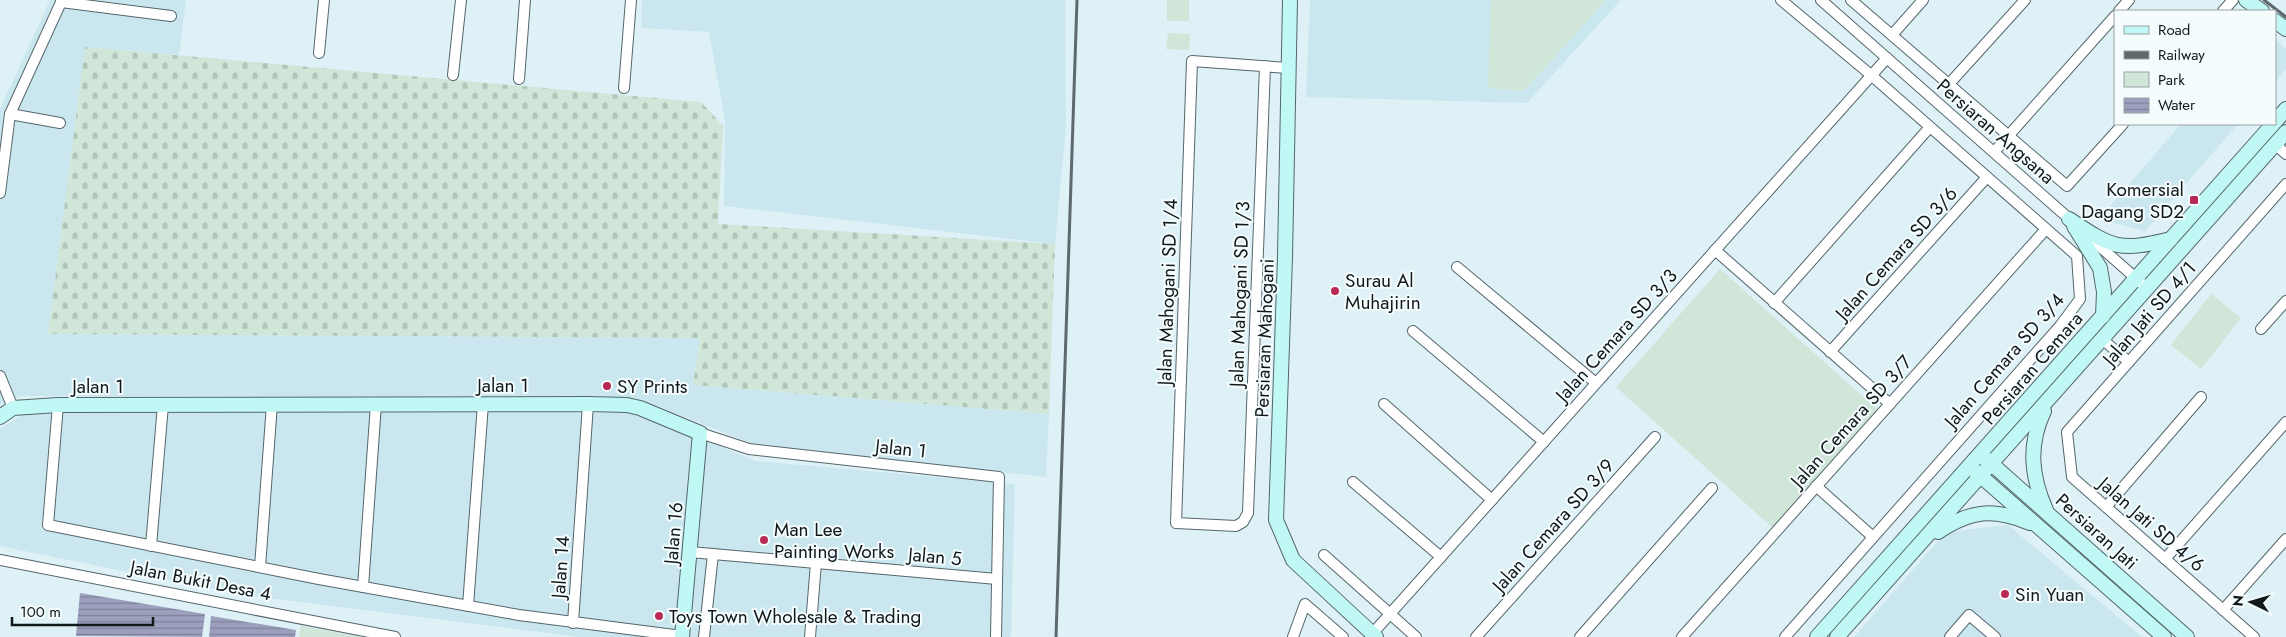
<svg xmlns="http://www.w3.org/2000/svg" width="2286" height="637" font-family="Jost,sans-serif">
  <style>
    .built { fill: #cae7ef }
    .green { fill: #cfe6d8 }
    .cemetery { fill: url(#cemetery-stones) }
    .water { fill: url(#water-rules) }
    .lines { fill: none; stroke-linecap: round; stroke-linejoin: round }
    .street-casing { stroke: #55666b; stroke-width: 12 }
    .secondary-casing { stroke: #55666b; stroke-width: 16 }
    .street { stroke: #fff; stroke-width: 10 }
    .secondary { stroke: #c0f8f5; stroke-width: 14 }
    .rail { stroke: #5e696d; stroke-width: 3 }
    .poi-dot { fill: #b82956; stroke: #f4fcfe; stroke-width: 2 }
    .labels { text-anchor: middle; stroke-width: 4; stroke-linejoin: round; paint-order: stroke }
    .street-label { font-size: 19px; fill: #11181a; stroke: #f4fcfe }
    .poi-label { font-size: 19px; fill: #11181a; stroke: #f4fcfe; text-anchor: start }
  </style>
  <defs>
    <pattern id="cemetery-stones" width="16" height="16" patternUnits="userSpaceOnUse" patternTransform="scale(1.25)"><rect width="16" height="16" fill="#cfe6d8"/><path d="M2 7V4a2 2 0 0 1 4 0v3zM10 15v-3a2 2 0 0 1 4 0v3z" fill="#b1c5b9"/></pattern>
    <pattern id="water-rules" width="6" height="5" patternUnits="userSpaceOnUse" patternTransform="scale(1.25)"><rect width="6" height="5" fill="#9ca0bd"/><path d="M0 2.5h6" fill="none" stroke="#7e8199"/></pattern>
  </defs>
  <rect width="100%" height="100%" fill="#def1f7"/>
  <!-- built -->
  <g class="built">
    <polygon points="50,0 186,0 179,55 85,47 48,334 700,338 693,385 1049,414 1046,477 756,445 636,398 21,396 0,404 0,109"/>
    <polygon points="642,0 1065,0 1066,125 1055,244 724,206 725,121 709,32 641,28"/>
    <polygon points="1310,0 1621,0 1527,103 1306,97"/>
    <polygon points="2275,39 2286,49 2286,69 2275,82"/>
    <polygon points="2181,124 2238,124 2145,231 2099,219"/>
    <polygon points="26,412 642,413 755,461 1015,484 1011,637 579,637 237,594 0,546 0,429"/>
    <polygon points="2008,525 2142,637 1854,637 1946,532"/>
  </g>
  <!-- green -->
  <g class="green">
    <rect x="1167" y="0" width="22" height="21"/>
    <polygon points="1491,0 1606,0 1524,91 1488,88"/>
    <polygon points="1168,33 1190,34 1189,50 1166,49"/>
    <polygon points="1720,269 1878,410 1773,528 1616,387"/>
    <polygon points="2211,294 2241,318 2201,369 2171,345"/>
    <polygon points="301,626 363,637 299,637"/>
  </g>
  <!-- cemetery -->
  <polygon class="cemetery" points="85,47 701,102 723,126 718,224 1055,244 1049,414 693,385 700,338 48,334"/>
  <!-- water -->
  <g class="water">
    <polygon points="80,593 205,614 202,637 76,636"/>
    <polygon points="211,616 296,630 295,637 209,637"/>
  </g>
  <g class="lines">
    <defs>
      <g id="street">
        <polyline points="1781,0 1871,75 2077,256 2080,299 2060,326 1785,637"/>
        <polyline points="1821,0 2074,223"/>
        <polyline points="1851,0 2067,186 2123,124"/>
        <polyline points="61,2 171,16"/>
        <polyline points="2119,11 2129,0"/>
        <polyline points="2223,11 2233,0"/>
        <polyline points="1892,35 1923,0"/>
        <polyline points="319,53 324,0"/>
        <polyline points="1265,66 1248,513 1243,522 1236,526 1176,523 1192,61 1288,68"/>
        <polyline points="453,75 461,0"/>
        <polyline points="519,79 525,0"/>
        <polyline points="1949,84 2025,0"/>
        <polyline points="624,88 631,0"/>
        <polyline points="10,114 60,123"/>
        <polyline points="2275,144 2286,154"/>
        <polyline points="1994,152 2115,16"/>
        <polyline points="0,193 10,114 62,0"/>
        <polyline points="2088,236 2147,288"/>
        <polyline points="1715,250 1890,404"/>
        <polyline points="1457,267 1596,383"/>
        <polyline points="1774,303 1930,127"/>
        <polyline points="2261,329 2286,301"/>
        <polyline points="1413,331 1544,442"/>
        <polyline points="2102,339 2129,362"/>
        <polyline points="1830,352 1987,177"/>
        <polyline points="0,376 13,408"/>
        <polyline points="1384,404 1492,500"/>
        <polyline points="58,405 48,525 319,579 519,615 682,636"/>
        <polyline points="700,433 749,449 999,477 996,637"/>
        <polyline points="1353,482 1441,557"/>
        <polyline points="1816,486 1873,537"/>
        <polyline points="2106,507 2201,397"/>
        <polyline points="151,546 163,405"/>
        <polyline points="690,552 997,579"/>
        <polyline points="1324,555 1416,637"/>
        <polyline points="2165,559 2286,422"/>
        <polyline points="0,560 395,637"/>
        <polyline points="260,567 272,404"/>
        <polyline points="363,587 376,404"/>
        <polyline points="468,606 483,404"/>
        <polyline points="2223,610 2286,539"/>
        <polyline points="573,623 588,404"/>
        <polyline points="1372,634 1887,58"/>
        <polyline points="704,637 713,554"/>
        <polyline points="810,637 816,563"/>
        <polyline points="1293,637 1305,604 1343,637"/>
        <polyline points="1476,637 1655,437"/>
        <polyline points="1580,637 1712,488"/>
        <polyline points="1682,637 2046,229"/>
        <polyline points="1950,637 1969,615 1995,637"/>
        <polyline points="2254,637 2072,477 2067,432 2286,184"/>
      </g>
      <g id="secondary">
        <polyline points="1290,0 1285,257 1276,520 1293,560 1376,637"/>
        <polyline points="2246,0 2262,11"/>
        <polyline points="2275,21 2286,29"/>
        <polyline points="2275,122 2286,109"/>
        <path d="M2069,219c44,29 49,33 102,20"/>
        <polyline points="2074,226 2100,268 2104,292 2103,316"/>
        <path d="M2044,411c-16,34 -13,65 2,99"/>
        <polyline points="0,417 13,408 58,405 588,404 627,405 640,408 700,433 682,637"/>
        <polyline points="1985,458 2187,637"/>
        <polyline points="1975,471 2164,637"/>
        <path d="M1938,532c33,-22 55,-24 92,-9"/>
        <polyline points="1817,637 2273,124"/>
        <polyline points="1837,637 2286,132"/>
      </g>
    </defs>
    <!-- street casing -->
    <use href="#street" class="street-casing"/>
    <!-- secondary casing -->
    <use href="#secondary" class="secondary-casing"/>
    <!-- street -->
    <use href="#street" class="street"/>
    <!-- secondary -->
    <use href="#secondary" class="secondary"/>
    <!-- rail -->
    <g class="rail">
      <polyline points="2264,0 2286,17"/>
      <polyline points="1056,637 1077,0"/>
    </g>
  </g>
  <!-- markers -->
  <g class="poi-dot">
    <rect x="2189" y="195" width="10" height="10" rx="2.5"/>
    <circle cx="1335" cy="291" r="5"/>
    <circle cx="607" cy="386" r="5"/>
    <circle cx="764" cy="540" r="5"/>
    <circle cx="2005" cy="594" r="5"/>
    <circle cx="659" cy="616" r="5"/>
  </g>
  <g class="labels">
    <!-- street labels -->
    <g class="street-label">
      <text transform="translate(1996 131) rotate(41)" y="7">Persiaran Angsana</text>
      <text transform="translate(1896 253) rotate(-48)" y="7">Jalan Cemara SD 3/6</text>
      <text transform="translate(1167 292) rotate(-88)" y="7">Jalan Mahogani SD 1/4</text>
      <text transform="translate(1239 294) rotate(-88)" y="7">Jalan Mahogani SD 1/3</text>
      <text transform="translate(2149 313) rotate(-49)" y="7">Jalan Jati SD 4/1</text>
      <text transform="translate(1616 335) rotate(-48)" y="7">Jalan Cemara SD 3/3</text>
      <text transform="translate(1264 338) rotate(-88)" y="7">Persiaran Mahogani</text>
      <text transform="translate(2004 360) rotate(-49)" y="7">Jalan Cemara SD 3/4</text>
      <text transform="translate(2032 368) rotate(-49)" y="7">Persiaran Cemara</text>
      <text x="503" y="392">Jalan 1</text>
      <text x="98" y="393">Jalan 1</text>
      <text transform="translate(1851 421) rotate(-48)" y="7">Jalan Cemara SD 3/7</text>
      <text transform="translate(901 448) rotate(6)" y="7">Jalan 1</text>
      <text transform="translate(2152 524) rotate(41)" y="7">Jalan Jati SD 4/6</text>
      <text transform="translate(1553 525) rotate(-48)" y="7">Jalan Cemara SD 3/9</text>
      <text transform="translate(2097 531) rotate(42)" y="7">Persiaran Jati</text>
      <text transform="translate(673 533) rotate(-85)" y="7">Jalan 16</text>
      <text transform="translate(935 556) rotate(5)" y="7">Jalan 5</text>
      <text transform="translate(560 567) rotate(-86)" y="7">Jalan 14</text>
      <text transform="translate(201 580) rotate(11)" y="7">Jalan Bukit Desa 4</text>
    </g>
    <!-- poi labels -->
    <g class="poi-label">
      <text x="2184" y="196" text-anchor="end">Komersial<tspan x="2184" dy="22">Dagang SD2</tspan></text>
      <text x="1345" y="287">Surau Al<tspan x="1345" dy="22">Muhajirin</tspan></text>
      <text x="617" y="393">SY Prints</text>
      <text x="774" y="536">Man Lee<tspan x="774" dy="22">Painting Works</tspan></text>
      <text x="2015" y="601">Sin Yuan</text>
      <text x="669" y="623">Toys Town Wholesale &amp; Trading</text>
    </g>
  </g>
  <!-- legend -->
  <rect x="2114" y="10" width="162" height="115" fill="#f4fcfe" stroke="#99a1a3"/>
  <rect x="2124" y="26" width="25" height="8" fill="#c0f8f5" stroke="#99a1a3"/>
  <text x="2158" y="35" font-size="15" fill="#11181a">Road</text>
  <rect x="2124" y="51" width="25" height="8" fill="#5e696d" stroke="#99a1a3"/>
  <text x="2158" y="60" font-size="15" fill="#11181a">Railway</text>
  <rect x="2124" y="72" width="25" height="15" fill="#cfe6d8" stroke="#99a1a3"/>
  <text x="2158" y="85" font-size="15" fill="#11181a">Park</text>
  <rect x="2124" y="98" width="25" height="15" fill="url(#water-rules)" stroke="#99a1a3"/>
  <text x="2158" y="110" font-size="15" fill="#11181a">Water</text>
  <!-- north arrow -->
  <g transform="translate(2251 602) rotate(275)" stroke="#f4fcfe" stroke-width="4" paint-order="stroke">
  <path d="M0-4L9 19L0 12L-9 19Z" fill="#11181a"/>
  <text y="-8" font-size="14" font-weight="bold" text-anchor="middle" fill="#11181a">N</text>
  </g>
  <!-- scale -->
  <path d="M12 617v8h141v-8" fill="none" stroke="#11181a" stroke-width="2.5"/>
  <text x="20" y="617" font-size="15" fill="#11181a" stroke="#f4fcfe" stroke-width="4" paint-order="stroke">100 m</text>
</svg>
